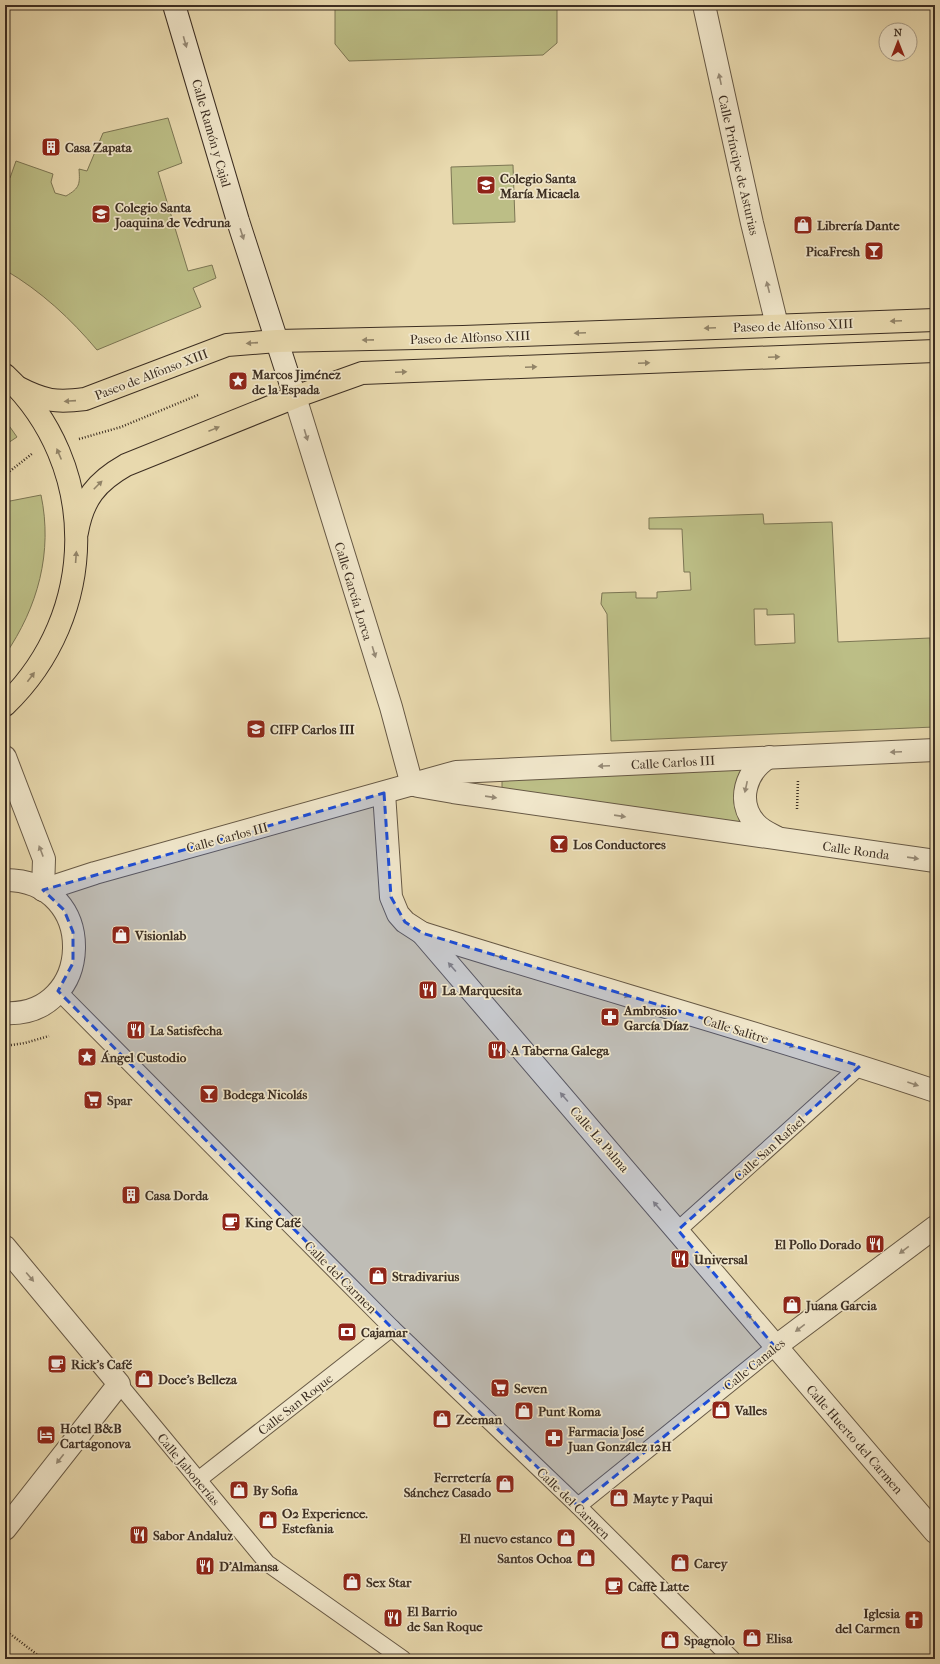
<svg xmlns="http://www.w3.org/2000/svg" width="940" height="1664" font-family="'IM FELL French Canon',serif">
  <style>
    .park { fill: url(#park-dots); stroke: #7c7654 }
    .garden { fill: #bcbe86; stroke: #7c7654; fill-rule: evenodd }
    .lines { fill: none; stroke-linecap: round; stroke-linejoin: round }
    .pedestrian-casing { stroke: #675945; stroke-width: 18 }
    .minor-casing { stroke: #675945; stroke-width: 24 }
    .secondary-casing { stroke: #3c2e22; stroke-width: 24 }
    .primary-casing { stroke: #3c2e22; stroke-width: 24 }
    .path { stroke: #3c2e22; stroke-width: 2.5; stroke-dasharray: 1 2; stroke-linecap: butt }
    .pedestrian { stroke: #f0e6ca; stroke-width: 16 }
    .minor { stroke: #f0e6ca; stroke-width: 22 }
    .secondary { stroke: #f0e6ca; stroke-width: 22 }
    .primary { stroke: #e8d9ae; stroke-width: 22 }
    .oneway { fill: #968a76 }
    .oneway2 { fill: #928468 }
    .marked { fill: #1d4ed8; fill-opacity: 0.2; stroke: #1d4ed8; stroke-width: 3; stroke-dasharray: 8 5; stroke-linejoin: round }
    .labels { text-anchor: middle; stroke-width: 3.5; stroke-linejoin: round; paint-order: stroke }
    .street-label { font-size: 13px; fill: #3c2e22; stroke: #f0e6ca }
    .poi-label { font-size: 13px; font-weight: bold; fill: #3c2e22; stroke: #f0e6ca; text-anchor: start }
  </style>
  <defs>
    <pattern id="park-dots" width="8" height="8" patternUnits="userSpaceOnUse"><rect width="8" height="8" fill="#bcbe86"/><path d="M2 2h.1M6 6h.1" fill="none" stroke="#9a9b6d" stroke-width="1.8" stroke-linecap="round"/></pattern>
  </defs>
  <rect width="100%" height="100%" fill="#e8d9ae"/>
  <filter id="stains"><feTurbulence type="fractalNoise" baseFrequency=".005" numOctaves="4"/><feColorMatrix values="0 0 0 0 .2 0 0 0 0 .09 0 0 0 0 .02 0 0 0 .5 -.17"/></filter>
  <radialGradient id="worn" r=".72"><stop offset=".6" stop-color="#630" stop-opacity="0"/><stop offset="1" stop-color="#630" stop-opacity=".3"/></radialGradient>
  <!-- park -->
  <path class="park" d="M5,502c6,22 6,48 0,70z"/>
  <!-- garden -->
  <g class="garden">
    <polygon points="335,5 557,5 557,43 543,55 349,61 335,44"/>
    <path d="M168,118l14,45 -24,9 30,99 24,-6 4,13 -23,10 8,19 -104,43c-26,-31 -56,-59 -92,-80v-93l5,1 6,-17 37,13 -2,8 4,11 11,3c14,-8 14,-12 13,-27l8,2 16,-38z"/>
    <polygon points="513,165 515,222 453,224 451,167"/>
    <polygon points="5,420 17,437 5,445"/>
    <path d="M41,495c12,57 -3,112 -36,160v-83l4,-32 -1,-22 -3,-16z"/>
    <path d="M763,514l1,10 68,-2 6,120 92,-4 4,89 -323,14 -4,-127 -6,-10 1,-11 34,-1v6h21v-6l34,-2 -1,-18h-6l-2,-43h-33v-11zM754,609h13v6l27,-1 1,29 -40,2z"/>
    <polygon points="769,757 749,777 762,830 502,799 502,770"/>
  </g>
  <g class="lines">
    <defs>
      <g id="pedestrian">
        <polyline points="58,991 392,1328 578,1506 732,1659"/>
        <polyline points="678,1230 860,1066"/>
        <polyline points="119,1384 267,1563 403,1659"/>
        <polyline points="198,1480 392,1328"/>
        <polyline points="578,1506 775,1347"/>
      </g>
      <g id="minor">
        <polyline points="704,5 752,223 777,325"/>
        <polyline points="295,397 391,707 412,785"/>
        <polyline points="5,757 44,859 43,890"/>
        <path d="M769,757c-23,14 -33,44 -14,66 6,7 13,10 21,14"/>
        <polyline points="418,786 453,792 935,861"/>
        <path d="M384,793l7,104 7,17 7,8 17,11c171,54 344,101 513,158"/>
        <path d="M5,880c95,0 89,138 0,133"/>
        <polyline points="43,890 95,873 456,772 935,750"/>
        <polyline points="422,933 935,1532"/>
        <polyline points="5,1247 119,1384 5,1529"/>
        <polyline points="775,1347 935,1227"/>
      </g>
      <polyline id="secondary" points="174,5 238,221 295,397"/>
      <g id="primary">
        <path d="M5,375c96,90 94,240 0,330"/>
        <path d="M17,387c27,14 39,16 68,12l142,-54 50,-4 186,-4 472,-17"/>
        <path d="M77,532c6,-33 19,-50 49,-67l169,-68 67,-24 573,-22"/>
      </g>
    </defs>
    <!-- pedestrian casing -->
    <use href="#pedestrian" class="pedestrian-casing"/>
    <!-- minor casing -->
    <use href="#minor" class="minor-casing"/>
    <!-- secondary casing -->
    <use href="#secondary" class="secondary-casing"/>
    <!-- primary casing -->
    <use href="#primary" class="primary-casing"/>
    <!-- path -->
    <g class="path">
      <polyline points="79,439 121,427 198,395"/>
      <polyline points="5,475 33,453"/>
      <polyline points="797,809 798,780"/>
      <polyline points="5,1046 25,1043 49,1036"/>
      <polyline points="5,1630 43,1659"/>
      <polyline points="5,1652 14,1659"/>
    </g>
    <!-- pedestrian -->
    <use href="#pedestrian" class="pedestrian"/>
    <!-- minor -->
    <use href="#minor" class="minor"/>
    <!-- secondary -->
    <use href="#secondary" class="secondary"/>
    <!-- primary -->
    <use href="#primary" class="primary"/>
  </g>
  <!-- one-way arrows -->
  <defs><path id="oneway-solid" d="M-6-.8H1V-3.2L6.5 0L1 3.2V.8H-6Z"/></defs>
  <g class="oneway">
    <use href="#oneway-solid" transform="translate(185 42) rotate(74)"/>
    <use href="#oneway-solid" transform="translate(720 79) rotate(-102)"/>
    <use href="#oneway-solid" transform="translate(242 234) rotate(72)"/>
    <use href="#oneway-solid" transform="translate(768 287) rotate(-104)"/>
    <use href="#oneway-solid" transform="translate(306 435) rotate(73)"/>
    <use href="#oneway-solid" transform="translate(374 652) rotate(73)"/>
    <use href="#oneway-solid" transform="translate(896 752) rotate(177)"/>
    <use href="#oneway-solid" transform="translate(604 766) rotate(177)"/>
    <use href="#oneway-solid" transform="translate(746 787) rotate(102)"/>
    <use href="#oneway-solid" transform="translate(491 797) rotate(8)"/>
    <use href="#oneway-solid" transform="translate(620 816) rotate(8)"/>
    <use href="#oneway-solid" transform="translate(41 851) rotate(-111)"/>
    <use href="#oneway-solid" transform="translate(913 858) rotate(8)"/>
    <use href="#oneway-solid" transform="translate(500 957) rotate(18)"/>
    <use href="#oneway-solid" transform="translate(452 967) rotate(-131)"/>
    <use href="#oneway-solid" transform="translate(624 995) rotate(17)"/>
    <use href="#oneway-solid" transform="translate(789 1045) rotate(17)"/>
    <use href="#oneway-solid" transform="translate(913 1084) rotate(19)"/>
    <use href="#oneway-solid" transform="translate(564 1097) rotate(-131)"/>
    <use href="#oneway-solid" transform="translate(657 1206) rotate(-131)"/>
    <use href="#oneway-solid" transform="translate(904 1250) rotate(143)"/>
    <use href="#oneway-solid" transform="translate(30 1277) rotate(50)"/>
    <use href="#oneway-solid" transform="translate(750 1317) rotate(-130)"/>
    <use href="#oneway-solid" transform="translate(800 1328) rotate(143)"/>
    <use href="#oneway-solid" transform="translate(60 1459) rotate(128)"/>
  </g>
  <g class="oneway2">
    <use href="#oneway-solid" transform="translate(896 321) rotate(178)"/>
    <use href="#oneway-solid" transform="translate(710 328) rotate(178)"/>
    <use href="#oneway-solid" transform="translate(580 333) rotate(178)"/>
    <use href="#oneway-solid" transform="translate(368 340) rotate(179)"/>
    <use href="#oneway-solid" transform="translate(252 343) rotate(176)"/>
    <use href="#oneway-solid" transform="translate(774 357) rotate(-2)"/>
    <use href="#oneway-solid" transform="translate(644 363) rotate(-2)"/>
    <use href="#oneway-solid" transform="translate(531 367) rotate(-2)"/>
    <use href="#oneway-solid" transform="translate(401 372) rotate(-2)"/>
    <use href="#oneway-solid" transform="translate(70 401) rotate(176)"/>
    <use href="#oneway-solid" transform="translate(214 429) rotate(-22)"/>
    <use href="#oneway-solid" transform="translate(59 454) rotate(-113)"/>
    <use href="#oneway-solid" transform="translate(98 485) rotate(-45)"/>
    <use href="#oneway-solid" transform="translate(76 557) rotate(-86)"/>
    <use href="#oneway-solid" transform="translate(31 677) rotate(-53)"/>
  </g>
  <!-- marked area -->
  <path class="marked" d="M384,793l7,104 14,25 17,11 438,133 -182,164 97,117 -197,159 -186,-178 -334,-337 15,-28v-31l-9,-22 -21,-20z"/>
  <!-- icons -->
  <defs>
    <symbol id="building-square" viewBox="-11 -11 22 22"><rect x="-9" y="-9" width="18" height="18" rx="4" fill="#8f2418" stroke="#f0e6ca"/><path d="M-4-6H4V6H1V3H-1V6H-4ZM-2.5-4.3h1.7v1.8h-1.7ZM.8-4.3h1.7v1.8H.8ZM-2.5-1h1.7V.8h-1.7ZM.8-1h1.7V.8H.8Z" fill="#fff"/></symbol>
    <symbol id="school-square" viewBox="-11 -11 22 22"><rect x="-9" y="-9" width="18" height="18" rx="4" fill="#8f2418" stroke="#f0e6ca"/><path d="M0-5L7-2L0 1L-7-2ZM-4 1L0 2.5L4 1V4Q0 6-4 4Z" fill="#fff"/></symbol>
    <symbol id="shop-square" viewBox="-11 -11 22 22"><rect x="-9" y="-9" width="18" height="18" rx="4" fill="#8f2418" stroke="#f0e6ca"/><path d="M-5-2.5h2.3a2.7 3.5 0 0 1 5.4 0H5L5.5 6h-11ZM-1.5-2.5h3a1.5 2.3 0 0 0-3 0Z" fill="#fff"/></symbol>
    <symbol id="bar-square" viewBox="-11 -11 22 22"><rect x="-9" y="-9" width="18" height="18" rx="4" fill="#8f2418" stroke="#f0e6ca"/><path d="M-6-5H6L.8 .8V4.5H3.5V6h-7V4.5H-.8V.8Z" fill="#fff"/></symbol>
    <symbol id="sight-square" viewBox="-11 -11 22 22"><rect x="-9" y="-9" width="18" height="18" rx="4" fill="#8f2418" stroke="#f0e6ca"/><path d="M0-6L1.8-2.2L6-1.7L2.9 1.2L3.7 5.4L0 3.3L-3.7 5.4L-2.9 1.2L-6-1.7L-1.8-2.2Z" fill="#fff"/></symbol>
    <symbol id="university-square" viewBox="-11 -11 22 22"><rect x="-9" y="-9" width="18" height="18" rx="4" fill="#8f2418" stroke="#f0e6ca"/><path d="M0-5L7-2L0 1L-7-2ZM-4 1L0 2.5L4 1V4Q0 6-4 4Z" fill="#fff"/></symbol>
    <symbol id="restaurant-square" viewBox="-11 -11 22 22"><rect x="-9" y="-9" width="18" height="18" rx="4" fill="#8f2418" stroke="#f0e6ca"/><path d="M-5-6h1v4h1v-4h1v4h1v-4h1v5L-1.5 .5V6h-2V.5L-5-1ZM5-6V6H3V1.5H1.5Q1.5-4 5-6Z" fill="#fff"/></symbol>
    <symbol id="pharmacy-square" viewBox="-11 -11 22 22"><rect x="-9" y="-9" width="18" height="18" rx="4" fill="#8f2418" stroke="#f0e6ca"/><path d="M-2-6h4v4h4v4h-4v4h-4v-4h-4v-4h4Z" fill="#fff"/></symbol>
    <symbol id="supermarket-square" viewBox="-11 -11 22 22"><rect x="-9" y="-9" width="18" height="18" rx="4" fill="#8f2418" stroke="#f0e6ca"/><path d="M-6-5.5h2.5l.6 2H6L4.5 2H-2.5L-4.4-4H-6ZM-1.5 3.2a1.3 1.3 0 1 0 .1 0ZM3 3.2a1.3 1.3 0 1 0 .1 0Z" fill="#fff"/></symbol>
    <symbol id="cafe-square" viewBox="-11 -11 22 22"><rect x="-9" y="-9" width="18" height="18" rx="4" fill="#8f2418" stroke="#f0e6ca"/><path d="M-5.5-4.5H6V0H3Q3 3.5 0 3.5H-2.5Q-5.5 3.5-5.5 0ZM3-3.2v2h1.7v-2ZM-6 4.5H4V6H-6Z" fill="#fff"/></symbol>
    <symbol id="bank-square" viewBox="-11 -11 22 22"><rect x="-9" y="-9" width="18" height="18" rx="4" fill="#8f2418" stroke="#f0e6ca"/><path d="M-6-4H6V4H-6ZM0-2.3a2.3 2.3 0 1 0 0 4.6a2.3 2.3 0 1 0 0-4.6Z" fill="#fff"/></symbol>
    <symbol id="hotel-square" viewBox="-11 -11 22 22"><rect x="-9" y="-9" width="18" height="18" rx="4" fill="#8f2418" stroke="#f0e6ca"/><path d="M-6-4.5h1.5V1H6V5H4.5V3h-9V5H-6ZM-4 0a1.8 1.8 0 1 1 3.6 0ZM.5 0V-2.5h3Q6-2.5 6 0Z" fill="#fff"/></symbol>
    <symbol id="church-square" viewBox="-11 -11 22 22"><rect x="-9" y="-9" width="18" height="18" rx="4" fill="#8f2418" stroke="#f0e6ca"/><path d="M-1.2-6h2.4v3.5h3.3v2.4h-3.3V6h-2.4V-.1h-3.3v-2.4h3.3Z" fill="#fff"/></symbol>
  </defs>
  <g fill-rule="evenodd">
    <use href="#building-square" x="40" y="136" width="22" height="22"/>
    <use href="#school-square" x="475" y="174" width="22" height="22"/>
    <use href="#school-square" x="90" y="203" width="22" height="22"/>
    <use href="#shop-square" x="792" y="214" width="22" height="22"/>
    <use href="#bar-square" x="863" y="240" width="22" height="22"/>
    <use href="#sight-square" x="227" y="370" width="22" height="22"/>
    <use href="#university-square" x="245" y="718" width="22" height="22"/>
    <use href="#bar-square" x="548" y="833" width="22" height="22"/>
    <use href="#shop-square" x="110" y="924" width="22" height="22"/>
    <use href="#restaurant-square" x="417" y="979" width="22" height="22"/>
    <use href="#pharmacy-square" x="599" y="1006" width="22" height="22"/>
    <use href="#restaurant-square" x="125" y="1019" width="22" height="22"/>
    <use href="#restaurant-square" x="486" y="1039" width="22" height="22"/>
    <use href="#sight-square" x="76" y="1046" width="22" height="22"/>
    <use href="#bar-square" x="198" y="1083" width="22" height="22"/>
    <use href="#supermarket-square" x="82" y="1089" width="22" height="22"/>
    <use href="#building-square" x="120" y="1184" width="22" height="22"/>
    <use href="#cafe-square" x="220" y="1211" width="22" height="22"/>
    <use href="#restaurant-square" x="864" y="1233" width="22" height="22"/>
    <use href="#restaurant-square" x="669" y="1248" width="22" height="22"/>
    <use href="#shop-square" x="367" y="1265" width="22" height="22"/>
    <use href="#shop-square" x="781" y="1294" width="22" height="22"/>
    <use href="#bank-square" x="336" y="1321" width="22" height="22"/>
    <use href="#cafe-square" x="46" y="1353" width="22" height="22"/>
    <use href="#shop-square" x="133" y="1368" width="22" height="22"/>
    <use href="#supermarket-square" x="489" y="1377" width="22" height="22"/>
    <use href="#shop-square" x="710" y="1399" width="22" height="22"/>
    <use href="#shop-square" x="513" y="1400" width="22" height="22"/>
    <use href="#shop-square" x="431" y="1408" width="22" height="22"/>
    <use href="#hotel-square" x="35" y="1424" width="22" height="22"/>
    <use href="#pharmacy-square" x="543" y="1427" width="22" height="22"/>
    <use href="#shop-square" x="494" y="1473" width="22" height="22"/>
    <use href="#shop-square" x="228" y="1479" width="22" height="22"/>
    <use href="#shop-square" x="608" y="1487" width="22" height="22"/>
    <use href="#shop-square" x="257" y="1509" width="22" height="22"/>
    <use href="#restaurant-square" x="128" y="1524" width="22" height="22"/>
    <use href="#shop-square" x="555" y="1527" width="22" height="22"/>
    <use href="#shop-square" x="575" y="1547" width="22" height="22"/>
    <use href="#shop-square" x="669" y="1552" width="22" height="22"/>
    <use href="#restaurant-square" x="194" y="1555" width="22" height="22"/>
    <use href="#shop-square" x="341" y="1571" width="22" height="22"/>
    <use href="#cafe-square" x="603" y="1575" width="22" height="22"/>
    <use href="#restaurant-square" x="382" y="1607" width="22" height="22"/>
    <use href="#church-square" x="903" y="1609" width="22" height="22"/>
    <use href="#shop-square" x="741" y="1627" width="22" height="22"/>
    <use href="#shop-square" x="659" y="1629" width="22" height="22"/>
  </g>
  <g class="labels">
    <!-- street labels -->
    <g class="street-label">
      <text transform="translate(212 133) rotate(74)" y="5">Calle Ramón y Cajal</text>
      <text transform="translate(739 165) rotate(77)" y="5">Calle Príncipe de Asturias</text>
      <text transform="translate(793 325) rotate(-2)" y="5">Paseo de Alfonso XIII</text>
      <text transform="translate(470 337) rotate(-2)" y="5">Paseo de Alfonso XIII</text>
      <text transform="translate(151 374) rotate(-21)" y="5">Paseo de Alfonso XIII</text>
      <text transform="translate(354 591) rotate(73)" y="5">Calle García Lorca</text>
      <text transform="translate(673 762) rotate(-3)" y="5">Calle Carlos III</text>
      <text transform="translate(227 837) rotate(-15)" y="5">Calle Carlos III</text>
      <text transform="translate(856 850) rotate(8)" y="5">Calle Ronda</text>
      <text transform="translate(736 1029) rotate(17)" y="5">Calle Salitre</text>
      <text transform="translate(600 1139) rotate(49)" y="5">Calle La Palma</text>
      <text transform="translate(769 1148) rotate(-42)" y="5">Calle San Rafael</text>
      <text transform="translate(341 1277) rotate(45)" y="5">Calle del Carmen</text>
      <text transform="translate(754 1364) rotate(-39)" y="5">Calle Canales</text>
      <text transform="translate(295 1404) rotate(-38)" y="5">Calle San Roque</text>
      <text transform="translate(855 1439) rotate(49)" y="5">Calle Huerto del Carmen</text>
      <text transform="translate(189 1469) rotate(50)" y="5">Calle Jabonerías</text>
      <text transform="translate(574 1503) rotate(44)" y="5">Calle del Carmen</text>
    </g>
    <!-- poi labels -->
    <g class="poi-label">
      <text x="65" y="152">Casa Zapata</text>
      <text x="500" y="183">Colegio Santa<tspan x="500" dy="15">María Micaela</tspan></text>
      <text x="115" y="212">Colegio Santa<tspan x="115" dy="15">Joaquina de Vedruna</tspan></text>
      <text x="817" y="230">Librería Dante</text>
      <text x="860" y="256" text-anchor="end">PicaFresh</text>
      <text x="252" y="379">Marcos Jiménez<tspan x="252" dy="15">de la Espada</tspan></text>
      <text x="270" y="734">CIFP Carlos III</text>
      <text x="573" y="849">Los Conductores</text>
      <text x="135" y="940">Visionlab</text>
      <text x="442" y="995">La Marquesita</text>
      <text x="624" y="1015">Ambrosio<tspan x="624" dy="15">García Díaz</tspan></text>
      <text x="150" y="1035">La Satisfecha</text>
      <text x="511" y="1055">A Taberna Galega</text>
      <text x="101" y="1062">Ángel Custodio</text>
      <text x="223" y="1099">Bodega Nicolás</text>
      <text x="107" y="1105">Spar</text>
      <text x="145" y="1200">Casa Dorda</text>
      <text x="245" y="1227">King Café</text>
      <text x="861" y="1249" text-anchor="end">El Pollo Dorado</text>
      <text x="694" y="1264">Universal</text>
      <text x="392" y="1281">Stradivarius</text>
      <text x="806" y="1310">Juana Garcia</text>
      <text x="361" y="1337">Cajamar</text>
      <text x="71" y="1369">Rick's Café</text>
      <text x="158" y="1384">Doce's Belleza</text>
      <text x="514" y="1393">Seven</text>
      <text x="735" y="1415">Valles</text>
      <text x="538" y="1416">Punt Roma</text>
      <text x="456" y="1424">Zeeman</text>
      <text x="60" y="1433">Hotel B&amp;B<tspan x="60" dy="15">Cartagonova</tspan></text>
      <text x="568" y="1436">Farmacia José<tspan x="568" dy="15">Juan González 12H</tspan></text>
      <text x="491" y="1482" text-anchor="end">Ferretería<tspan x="491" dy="15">Sánchez Casado</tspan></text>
      <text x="253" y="1495">By Sofia</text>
      <text x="633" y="1503">Mayte y Paqui</text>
      <text x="282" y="1518">O2 Experience.<tspan x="282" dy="15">Estefania</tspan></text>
      <text x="153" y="1540">Sabor Andaluz</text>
      <text x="552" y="1543" text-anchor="end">El nuevo estanco</text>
      <text x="572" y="1563" text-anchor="end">Santos Ochoa</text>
      <text x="694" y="1568">Carey</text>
      <text x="219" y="1571">D'Almansa</text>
      <text x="366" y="1587">Sex Star</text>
      <text x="628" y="1591">Caffè Latte</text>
      <text x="407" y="1616">El Barrio<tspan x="407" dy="15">de San Roque</tspan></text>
      <text x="900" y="1618" text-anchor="end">Iglesia<tspan x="900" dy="15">del Carmen</tspan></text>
      <text x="766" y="1643">Elisa</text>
      <text x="684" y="1645">Spagnolo</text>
    </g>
  </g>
  <!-- margin -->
  <rect width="940" height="1664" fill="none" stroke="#e8d9ae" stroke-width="20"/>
  <rect x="6" y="6" width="928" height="1652" fill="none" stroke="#3c2e22" stroke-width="2"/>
  <rect x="10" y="10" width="920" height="1644" fill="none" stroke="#3c2e22"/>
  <!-- north arrow -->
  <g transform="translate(898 42)"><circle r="19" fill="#f0e6ca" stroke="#a89c87"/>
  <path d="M0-3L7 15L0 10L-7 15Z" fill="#8f2418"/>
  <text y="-6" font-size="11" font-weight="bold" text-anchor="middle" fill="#3c2e22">N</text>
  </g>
  <rect width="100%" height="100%" filter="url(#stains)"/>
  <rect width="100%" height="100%" fill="url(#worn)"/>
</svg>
